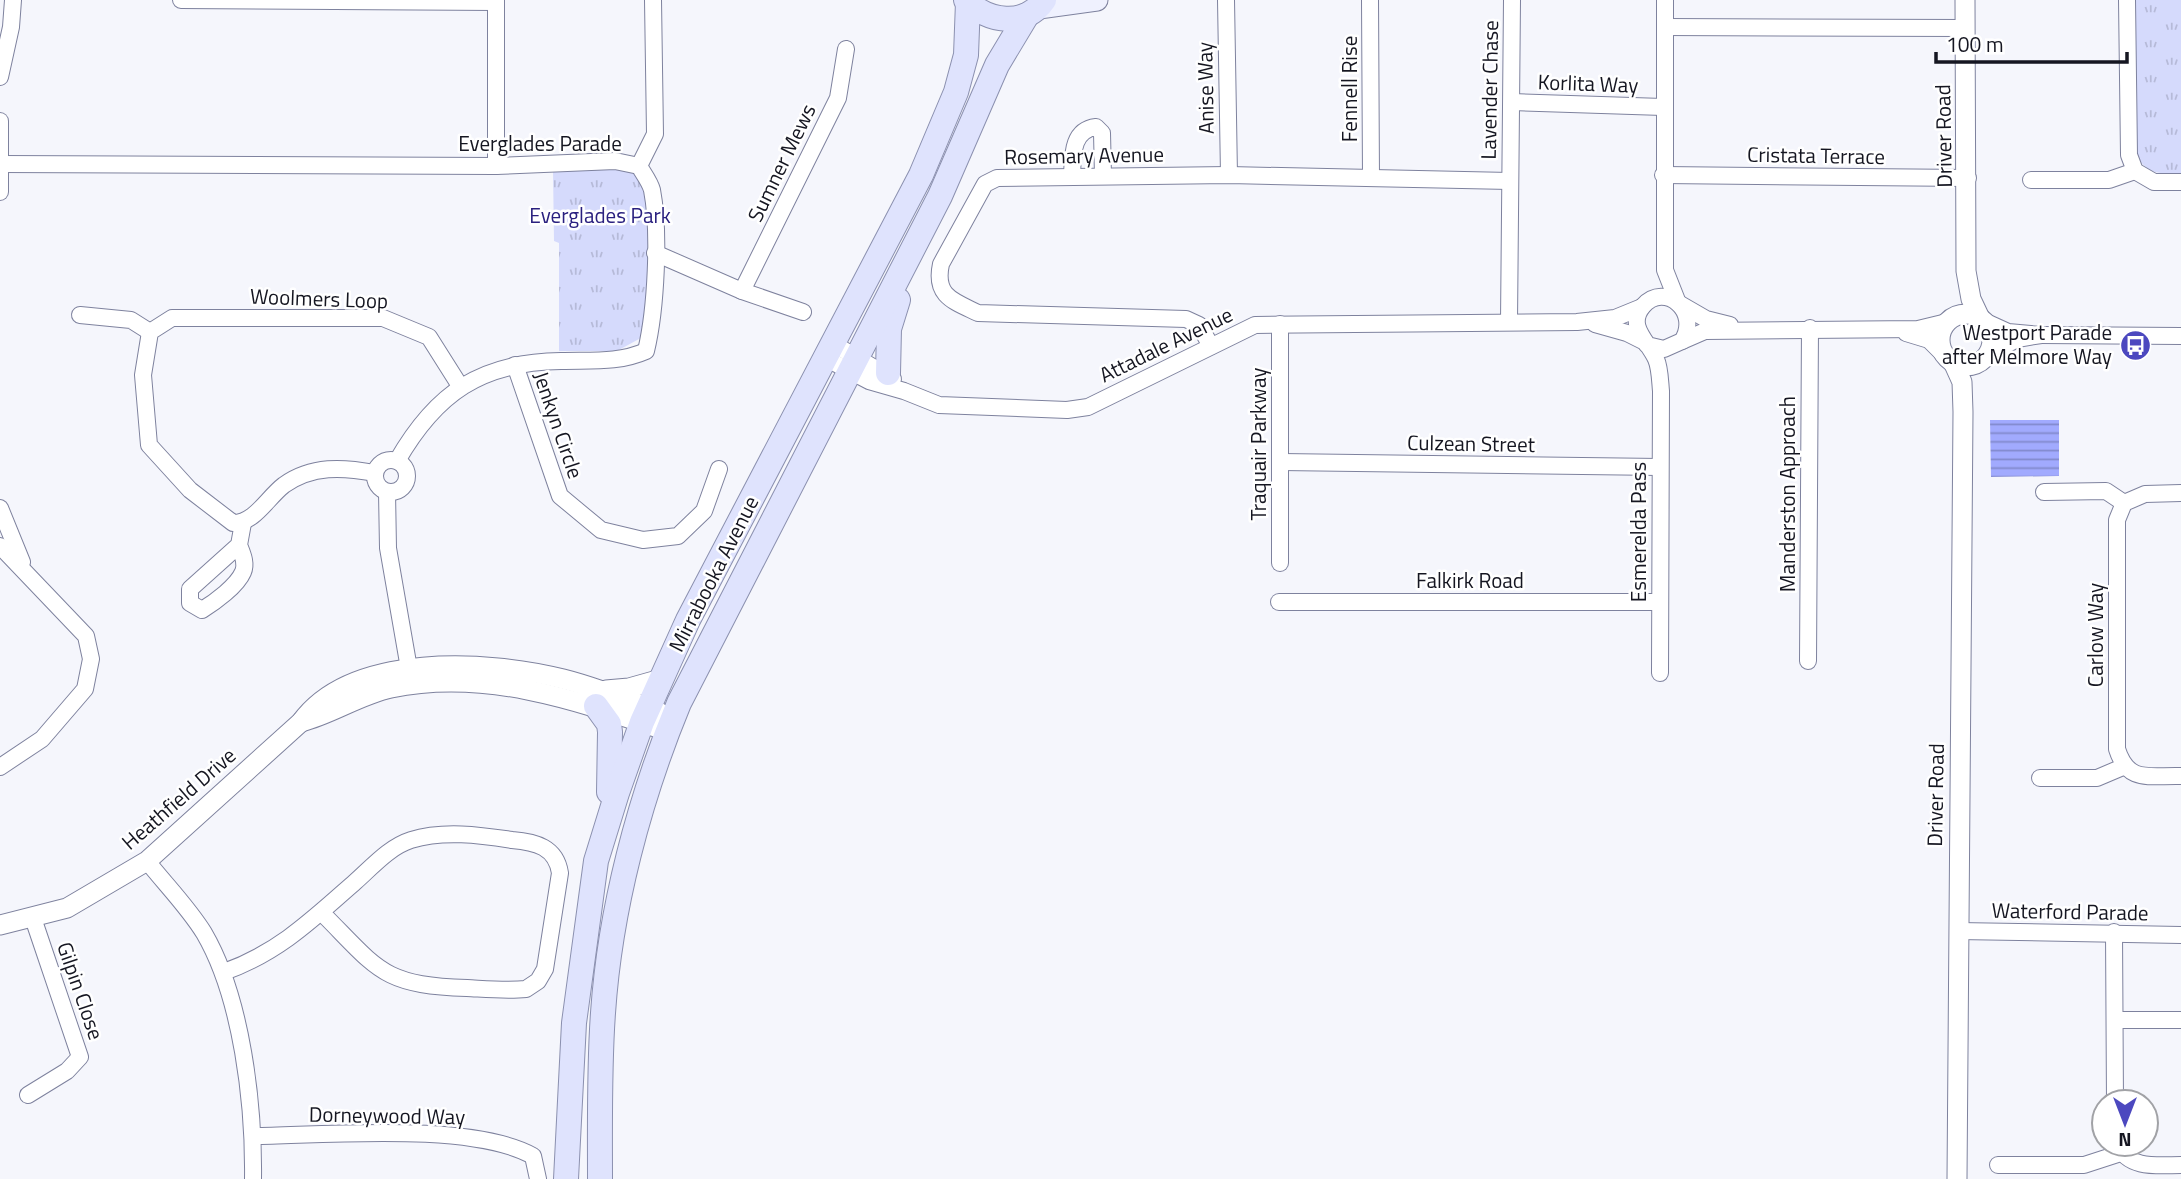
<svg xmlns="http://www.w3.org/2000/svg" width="2181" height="1179" font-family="'Titillium Web',sans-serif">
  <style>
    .grass { fill: url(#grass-tufts) }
    .water { fill: url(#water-rules) }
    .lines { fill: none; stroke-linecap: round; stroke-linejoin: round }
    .minor-casing { stroke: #7e829e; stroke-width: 18 }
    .tertiary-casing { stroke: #7e829e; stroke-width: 21 }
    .secondary-casing { stroke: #7e829e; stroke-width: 23 }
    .primary-casing { stroke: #8b90af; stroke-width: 26 }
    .minor { stroke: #fff; stroke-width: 16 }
    .tertiary { stroke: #fff; stroke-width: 19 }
    .secondary { stroke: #eff1fe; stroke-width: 21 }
    .primary { stroke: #dfe3fd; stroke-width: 24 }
    .labels { text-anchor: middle; stroke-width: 5; stroke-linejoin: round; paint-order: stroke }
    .street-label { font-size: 21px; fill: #151621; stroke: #fff }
    .park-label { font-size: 21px; fill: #2a207f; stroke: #fff }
    .poi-label { font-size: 21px; fill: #151621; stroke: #fff; text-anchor: end }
  </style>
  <defs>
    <pattern id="grass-tufts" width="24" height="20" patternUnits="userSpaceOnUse" patternTransform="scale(1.75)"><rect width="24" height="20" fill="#d5dafc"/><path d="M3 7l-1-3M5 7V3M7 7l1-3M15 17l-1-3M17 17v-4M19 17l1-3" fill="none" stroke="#b6bad8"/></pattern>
    <pattern id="water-rules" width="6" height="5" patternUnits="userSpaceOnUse" patternTransform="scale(1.75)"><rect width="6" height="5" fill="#a1aafe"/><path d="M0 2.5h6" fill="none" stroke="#8289cd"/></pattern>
  </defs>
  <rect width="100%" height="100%" fill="#f5f6fc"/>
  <!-- grass -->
  <g class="grass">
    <path d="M2133,0h48v174c-23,0 -36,0 -46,-22z"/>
    <polygon points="613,167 634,170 646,190 649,253 646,327 639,339 617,351 559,351 559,243 554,241 553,170"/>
  </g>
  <!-- water -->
  <polygon class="water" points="1990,420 2059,420 2059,476 1991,477"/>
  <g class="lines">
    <defs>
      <g id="minor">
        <polyline points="181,0 496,2"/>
        <polyline points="496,0 496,166"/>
        <polyline points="1226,0 1229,175"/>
        <polyline points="1370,0 1371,177"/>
        <polyline points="1665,0 1665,270 1678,303"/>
        <polyline points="2127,0 2129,155 2135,171 2154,182 2181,182"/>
        <polyline points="1665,27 1965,28"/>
        <polyline points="0,77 11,27 13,0"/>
        <polyline points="1512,102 1663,107"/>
        <polyline points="0,121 0,192"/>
        <path d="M1,164l495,2 119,-5 24,5c4,7 11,16 13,24 8,42 4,119 -6,161 -27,12 -55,9 -85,10 -80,1 -125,32 -164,100"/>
        <polyline points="639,166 655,134 653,0"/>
        <polyline points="1663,175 1968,178"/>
        <path d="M1072,176c1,-19 -1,-46 24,-49l6,6 1,43"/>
        <polyline points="2031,180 2109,180 2135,171"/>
        <polyline points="655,253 742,291 838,98 846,49"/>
        <polyline points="742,291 803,312"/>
        <polyline points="1680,304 1706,319 1730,325"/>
        <polyline points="80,315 131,320 150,332"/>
        <polyline points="1509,322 1512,0"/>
        <polyline points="1986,322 2008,332 2041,335 2017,339 1989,354"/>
        <polyline points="1595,324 1627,333 1645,342"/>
        <polyline points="1906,333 1929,340 1944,355"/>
        <polyline points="2041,335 2181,336"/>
        <polyline points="1682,341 1705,331 1918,329 1947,322"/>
        <polyline points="832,343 893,379"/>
        <path d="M1647,345l17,4 18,-8c19,-29 -17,-60 -39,-35 -17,20 5,35 13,53 4,9 4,22 5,32l-1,282"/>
        <path d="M1211,346l-12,-21 -13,-6 -208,-6c-25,-12 -44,-17 -37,-49l44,-80 12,-6 232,-3 281,6"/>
        <polyline points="825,358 869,381 904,391 939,405 1067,410 1088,407 1255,325 1577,322 1615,318 1642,307"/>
        <polyline points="515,365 560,496 601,530 643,540 678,536 704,511 719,469"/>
        <circle cx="391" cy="476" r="16"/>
        <polyline points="1281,462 1660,467"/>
        <path d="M375,473c-32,-6 -63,-8 -91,12 -17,13 -29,38 -51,38l-43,-33 -41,-45 -6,-70 7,-43 22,-14h211l46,19 31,49"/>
        <polyline points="387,492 388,548 411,680"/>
        <polyline points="2044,492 2106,491 2124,503"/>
        <path d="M2181,493l-36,1 -21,9 -7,17v229c11,35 32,26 64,27"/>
        <polyline points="0,508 22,562"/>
        <path d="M239,545c3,8 8,18 4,27 -6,14 -28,30 -41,38l-12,-7v-14l49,-44 4,-22"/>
        <polyline points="0,546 86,636 91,659 85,689 42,739 0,767"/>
        <polyline points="1280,563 1280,324"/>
        <polyline points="1279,602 1660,602"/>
        <polyline points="1808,661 1810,328"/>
        <polyline points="2040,778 2097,778 2123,767"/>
        <path d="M147,861c18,23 41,46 57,72 38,65 50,171 49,246"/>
        <polyline points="1958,931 2181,935"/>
        <polyline points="2114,932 2115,1102"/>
        <path d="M224,972c54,-19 89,-53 131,-90 17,-15 34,-35 56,-42 32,-10 69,-5 101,0 24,2 44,7 48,33l-15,96 -7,12 -12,8c-19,2 -40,0 -59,-1 -86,-3 -88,-18 -146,-76"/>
        <polyline points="2116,1020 2181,1020"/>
        <polyline points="28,1095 67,1071 80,1057 33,918"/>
        <path d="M254,1136c73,-1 218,-14 279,20l5,23"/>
        <path d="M2118,1145c10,25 42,20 63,20"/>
        <polyline points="1998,1165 2084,1165 2121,1153"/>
      </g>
      <g id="tertiary">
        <polyline points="1965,0 1966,271 1971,299 1979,316"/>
        <circle cx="1966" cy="340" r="26"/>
        <polyline points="1953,362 1962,382 1963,412 1957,1179"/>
        <polyline points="606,690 629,688 661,679"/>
        <path d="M301,722c31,-8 58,-27 90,-34 95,-20 188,13 276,43"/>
        <path d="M0,925l67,-17 80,-47 154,-139c51,-70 187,-62 262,-43 32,8 65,21 96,33"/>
      </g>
      <polyline id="secondary" points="1039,8 1097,0"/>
      <g id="primary">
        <path d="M966,0c21,22 59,28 78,0"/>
        <polyline points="888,373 889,329 898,300"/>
        <polyline points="596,706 609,724 610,732 609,792"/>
        <polyline points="566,1179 574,1023 596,861 617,793 642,722 688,620 921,175 956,92 966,55 968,2"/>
        <path d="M600,1179c0,-55 -1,-111 3,-166 7,-104 36,-213 76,-310l261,-507 57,-131 30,-50"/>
      </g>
    </defs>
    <!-- minor casing -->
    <use href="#minor" class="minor-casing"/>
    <!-- tertiary casing -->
    <use href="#tertiary" class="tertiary-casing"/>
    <!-- secondary casing -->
    <use href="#secondary" class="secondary-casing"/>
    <!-- primary casing -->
    <use href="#primary" class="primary-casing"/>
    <!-- minor -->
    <use href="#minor" class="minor"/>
    <!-- tertiary -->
    <use href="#tertiary" class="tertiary"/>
    <!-- secondary -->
    <use href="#secondary" class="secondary"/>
    <!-- primary -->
    <use href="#primary" class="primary"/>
  </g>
  <!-- icons -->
  <defs>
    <symbol id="bus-disc" viewBox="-11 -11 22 22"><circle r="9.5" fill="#4c48bf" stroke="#fff"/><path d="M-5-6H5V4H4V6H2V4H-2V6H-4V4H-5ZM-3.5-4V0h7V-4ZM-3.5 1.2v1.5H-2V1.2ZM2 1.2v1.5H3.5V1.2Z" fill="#fff"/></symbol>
  </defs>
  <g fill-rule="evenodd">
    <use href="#bus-disc" x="2118" y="328" width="35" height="35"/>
  </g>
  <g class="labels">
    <!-- street labels -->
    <g class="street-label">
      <text transform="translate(1588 84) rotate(2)" y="7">Korlita Way</text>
      <text transform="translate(1206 88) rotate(-91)" y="7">Anise Way</text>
      <text transform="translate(1350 89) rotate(-90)" y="7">Fennell Rise</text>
      <text transform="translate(1490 90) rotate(-89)" y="7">Lavender Chase</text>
      <text transform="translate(1944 136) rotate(-91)" y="7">Driver Road</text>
      <text x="540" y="151">Everglades Parade</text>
      <text transform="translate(1084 156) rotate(-1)" y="7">Rosemary Avenue</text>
      <text transform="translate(1816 156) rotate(1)" y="7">Cristata Terrace</text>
      <text transform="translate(782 163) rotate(-64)" y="7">Sumner Mews</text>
      <text transform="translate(319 299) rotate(2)" y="7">Woolmers Loop</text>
      <text transform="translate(1166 345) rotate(-26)" y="7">Attadale Avenue</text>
      <text transform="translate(558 425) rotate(71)" y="7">Jenkyn Circle</text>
      <text transform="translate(1259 444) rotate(-90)" y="7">Traquair Parkway</text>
      <text transform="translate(1471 444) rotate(1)" y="7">Culzean Street</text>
      <text transform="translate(1788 494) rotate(-90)" y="7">Manderston Approach</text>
      <text transform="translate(1639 532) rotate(-90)" y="7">Esmerelda Pass</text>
      <text transform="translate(714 574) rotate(-63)" y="7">Mirrabooka Avenue</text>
      <text x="1470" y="588">Falkirk Road</text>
      <text transform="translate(2096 635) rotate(-90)" y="7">Carlow Way</text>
      <text transform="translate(1936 795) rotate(-89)" y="7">Driver Road</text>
      <text transform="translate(179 799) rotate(-41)" y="7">Heathfield Drive</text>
      <text transform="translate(2070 912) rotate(1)" y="7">Waterford Parade</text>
      <text transform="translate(80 991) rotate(71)" y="7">Gilpin Close</text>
      <text transform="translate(387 1116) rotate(1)" y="7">Dorneywood Way</text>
    </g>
    <!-- park labels -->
    <g class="park-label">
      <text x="600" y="223">Everglades Park</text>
    </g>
    <!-- poi labels -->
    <g class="poi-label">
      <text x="2112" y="340">Westport Parade<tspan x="2112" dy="24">after Melmore Way</tspan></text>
    </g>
  </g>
  <!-- north arrow -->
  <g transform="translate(2125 1123) rotate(180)"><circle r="33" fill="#ffffff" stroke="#a1a2a6" stroke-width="2"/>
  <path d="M0-5L12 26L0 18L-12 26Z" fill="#4c48bf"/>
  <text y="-10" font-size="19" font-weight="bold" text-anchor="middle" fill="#151621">N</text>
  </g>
  <!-- scale -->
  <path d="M1936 52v10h191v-10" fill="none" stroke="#151621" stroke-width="3.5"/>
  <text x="1946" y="52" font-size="21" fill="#151621" stroke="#ffffff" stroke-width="5" paint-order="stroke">100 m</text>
</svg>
